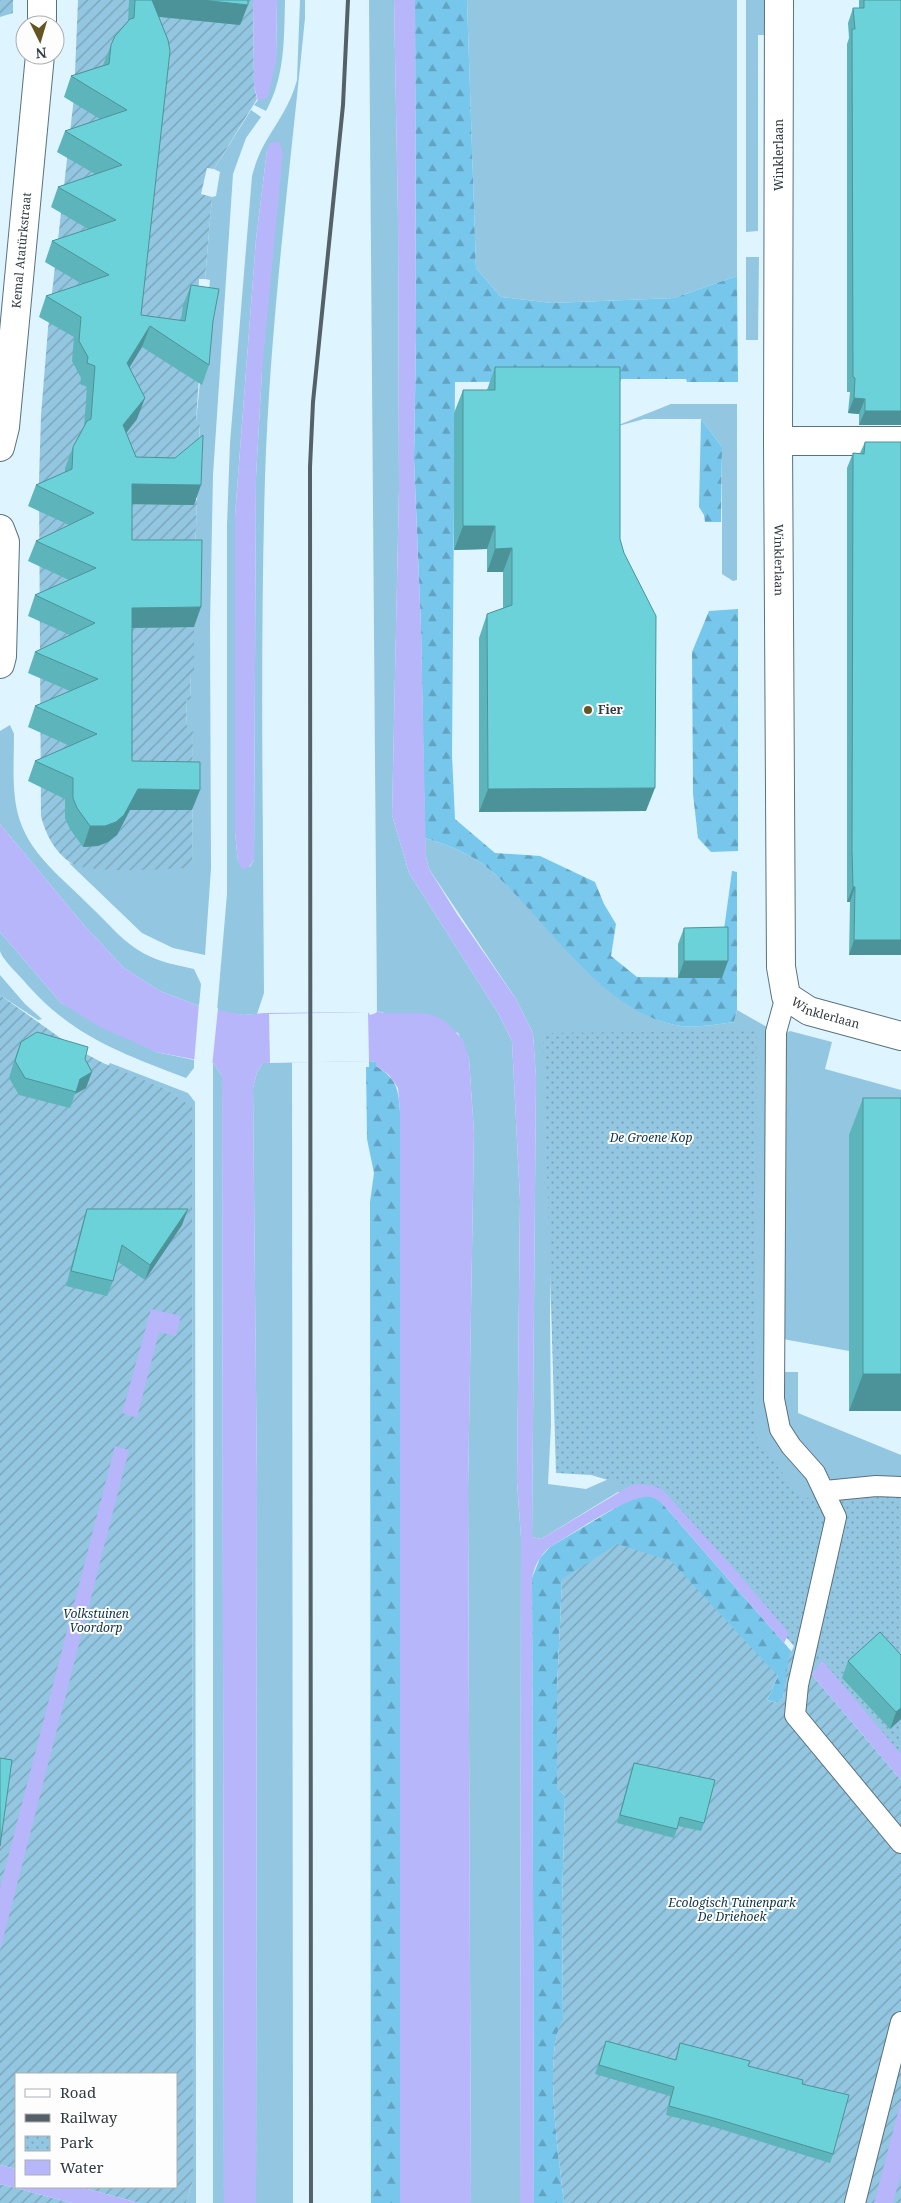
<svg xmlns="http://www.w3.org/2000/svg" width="901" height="2203" font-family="'Noto Serif',serif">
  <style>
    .grass { fill: #93c6e0; fill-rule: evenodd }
    .forest { fill: url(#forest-firs) }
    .park { fill: url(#park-dots) }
    .garden { fill: url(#garden-furrows) }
    .water { fill: #b7b6fa }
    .pier { fill: #def4ff }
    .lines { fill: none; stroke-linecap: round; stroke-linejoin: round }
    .lane-casing { stroke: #5a727f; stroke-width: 22 }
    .street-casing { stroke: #5a727f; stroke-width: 30 }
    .lane { stroke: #fff; stroke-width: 20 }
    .street { stroke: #fff; stroke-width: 28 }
    .rail { stroke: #556168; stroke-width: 4 }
    .wall { fill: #5db5bb }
    .shaded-wall { fill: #4c9399 }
    .building { fill: #6cd2da; stroke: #4c9399 }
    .poi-dot { fill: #645522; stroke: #fdfdfd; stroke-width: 2 }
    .labels { text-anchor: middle; stroke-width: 4; stroke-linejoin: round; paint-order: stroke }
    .street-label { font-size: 12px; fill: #303a40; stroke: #fdfdfd }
    .poi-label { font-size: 12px; font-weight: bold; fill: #303a40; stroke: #fdfdfd; text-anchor: start }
    .park-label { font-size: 12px; font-style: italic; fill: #0d3242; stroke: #fdfdfd }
  </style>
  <defs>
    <pattern id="forest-firs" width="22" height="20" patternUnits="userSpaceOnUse" patternTransform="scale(1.25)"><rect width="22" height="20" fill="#77c7ed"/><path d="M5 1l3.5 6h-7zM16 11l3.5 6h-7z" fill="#62a3c1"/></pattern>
    <pattern id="park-dots" width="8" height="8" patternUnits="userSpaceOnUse" patternTransform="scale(1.25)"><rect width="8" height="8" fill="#93c6e0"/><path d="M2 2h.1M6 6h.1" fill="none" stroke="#78a2b7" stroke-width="1.8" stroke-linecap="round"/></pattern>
    <pattern id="garden-furrows" width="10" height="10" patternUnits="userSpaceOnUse" patternTransform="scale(1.25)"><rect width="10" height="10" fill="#93c6e0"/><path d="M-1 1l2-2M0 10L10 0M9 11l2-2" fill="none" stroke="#78a2b7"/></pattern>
  </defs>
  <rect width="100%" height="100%" fill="#def4ff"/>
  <!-- grass -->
  <g class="grass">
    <path d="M277,0h8c-1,39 0,77 -19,111l-12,-6 4,-5 18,-39z"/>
    <path d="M300,0h5v18c-15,153 -35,306 -40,460 -5,171 -2,343 -1,515l-7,21 -13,1 -27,-4 10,-117v-369l3,-82 22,-267c3,-11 7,-23 13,-33 12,-21 26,-39 32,-63zM267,150l-5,221 -6,106 -2,383 -4,7 -12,-5 -3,-29v-317l21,-277z"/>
    <polygon points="369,0 394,0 398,218 399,488 392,815 409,873 498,1013 512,1041 520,1200 517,1482 521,1538 520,2203 471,2203 468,1490 474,1133 469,1058 458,1033 377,1011"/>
    <polygon points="467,0 737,0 737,276 674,298 552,303 501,297 476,268"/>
    <polygon points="746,0 768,0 768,35 758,35 758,231 746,232"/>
    <polygon points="251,110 261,117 246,138 233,174 213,475 210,625 211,868 205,955 173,948 142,933 69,863 98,869 192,867 193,728 187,727 186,700 191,699 190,673 194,673 194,578 200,423 196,422 210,280 205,279 212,197 216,196 220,172 214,169"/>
    <polygon points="746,257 759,257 758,340 746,340"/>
    <polygon points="671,404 737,404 737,580 733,581 722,574 722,447 701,419 644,419 611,428"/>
    <path d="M10,725l4,9c0,29 -3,60 6,87 12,36 47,61 72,87 17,16 31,34 51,45 16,9 33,12 51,16l7,15 -2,22 -39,-15 -36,-23 -41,-44 -83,-100v-93z"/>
    <path d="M425,838c23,7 45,15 64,31 57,47 115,146 192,157 16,2 36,-2 53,-4l3,-12 30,17v379l52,90 -6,82 -261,-409 -2,147 1,109 -3,59 38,5 34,-15 62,36 -64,-18 -77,47 -9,-2 4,-459 -3,-45 -17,-34 -87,-130 -3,-12z"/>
    <path d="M0,932l61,71 95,49 38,8v8l-8,10c-65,-25 -115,-42 -162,-97 -6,-7 -22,-22 -24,-30 0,-5 0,-13 0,-19z"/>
    <polygon points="0,975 25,1004 42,1019 38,1020 0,995"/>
    <polygon points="790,1031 832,1042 825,1069 901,1090 901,1125 849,1136 849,1351 783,1339 784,1034"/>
    <polygon points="289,1062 292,1062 293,2203 256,2203 257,1484 253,1088 257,1072 263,1063"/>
    <polygon points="110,1063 188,1093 195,1102 196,2203 186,2203 193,2181 192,1108 166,1089 108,1066"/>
    <polygon points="213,1063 222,1076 224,2203 213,2203"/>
    <path d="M784,1372h14v41l103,42v23l-70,2c-13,-16 -34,-33 -42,-53 -6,-16 -5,-37 -5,-55z"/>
  </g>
  <!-- forest -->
  <g class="forest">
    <path d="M415,0h52l9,268 25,29 51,6 122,-5 63,-22 1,106h-51l-1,-3h-65v2l-166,1 -3,373 3,64 40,34 45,3 55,26 9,22 12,20 -5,32 26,21 84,1 1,-34 10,-73 5,1v138l-3,12c-17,2 -36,6 -53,4 -79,-11 -135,-109 -192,-157 -19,-16 -41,-24 -64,-31l-4,-210 -7,-169 2,-123z"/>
    <polygon points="701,419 722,447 721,522 705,522 704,515 699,507"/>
    <polygon points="738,609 738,851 711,852 698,838 693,794 692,652 709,611"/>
    <path d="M369,1061l8,1 -1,4c21,14 22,21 24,45v1092h-29l-1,-1001 4,-29 -7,-34 -1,-72h3z"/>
    <path d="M649,1496l10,4 9,10 124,142 -9,46 -5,5 -11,-3 11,-24 -216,-97 -5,111v98l8,8 -3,109 1,116c-21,30 -3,142 1,182h-30l-2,-625 8,-20 10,-11 82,-49z"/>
  </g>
  <!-- park -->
  <polygon class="park" points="757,1031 755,1435 801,1499 901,1480 901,1764 774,1624 663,1496 591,1475 556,1473 543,1033"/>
  <!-- garden -->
  <g class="garden">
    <polygon points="0,0 13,0 13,13 0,17"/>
    <path d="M78,0h175l1,86 3,13 -43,70 -7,-1 -6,26 11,3 -7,82h-6l-1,20 1,79 -3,43 4,1 -3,63 -6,15h6l-3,78v95l-4,1 1,26h-5l1,27h6l-1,141c-25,0 -102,7 -121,-5 -16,-10 -26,-30 -30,-47l-2,-334 2,-67 7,-86 26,-232z"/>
    <polygon points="0,995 73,1047 103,1063 166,1089 192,1107 193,2181 186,2203 139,2203 80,2187 176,2187 176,2074 16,2074 16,2169 0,2165"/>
    <path d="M617,1544l54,17 107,115 -11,24 10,3 6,-5 6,-42 7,-14 18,20 3,-3 5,1 -10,15 89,105v423h-337c-4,-40 -22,-152 -1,-183l-1,-115 3,-109 -8,-8v-98l5,-111z"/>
    <polygon points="0,2184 72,2203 0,2203"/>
  </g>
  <!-- water -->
  <g class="water">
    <polygon points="253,0 277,0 276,61 268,97 258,101 254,86"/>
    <path d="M394,0h21l1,336 -2,123 7,169 5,229 3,12 28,45 59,85 17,34 3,45 -4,459 9,2 87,-52 7,-3 17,1 11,5 75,83 51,60 -5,10 -116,-133c-5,-5 -10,-12 -18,-13 -19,-4 -81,39 -100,50 -10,8 -15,18 -18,31l2,625h-14l1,-665 -4,-56 3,-282 -8,-159 -14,-28 -89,-140 -17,-58 7,-327 -1,-270z"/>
    <path d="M279,141l4,12 -21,218 -6,106 -2,383c-4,6 -5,9 -12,9l-4,-7 -3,-29v-317l21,-277 11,-89 3,-7z"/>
    <polygon points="0,824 83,924 124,968 160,991 199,1006 244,1015 264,1013 368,1012 370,1015 376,1013 377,1011 383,1013 420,1013 432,1015 445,1021 463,1040 469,1058 474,1133 468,1490 471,2203 400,2203 400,1112 398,1088 389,1075 376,1066 376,1062 369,1061 263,1063 257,1072 253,1088 257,1484 256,2203 224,2203 222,1076 213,1063 156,1052 100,1027 61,1003 0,932"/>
    <polygon points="151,1309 181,1316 176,1336 159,1332 137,1418 122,1413"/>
    <polygon points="115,1446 129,1450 0,1951 0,1888"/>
    <polygon points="822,1660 901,1754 901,1780 812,1675"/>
    <polygon points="901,2101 901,2174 893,2203 874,2203"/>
    <polygon points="0,2165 16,2169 16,2187 80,2187 139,2203 72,2203 0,2184"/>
  </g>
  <!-- pier -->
  <g class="pier">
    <polygon points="199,1003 218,1008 212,1067 194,1063"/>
    <polygon points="368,1012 369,1061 270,1063 269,1014"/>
  </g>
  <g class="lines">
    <defs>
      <g id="lane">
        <polyline points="786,996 776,1032 774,1399 780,1429 791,1446 815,1473 836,1517 798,1685 795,1715 901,1843"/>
        <polyline points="825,1491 876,1486 901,1487"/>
        <polyline points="855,2203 901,2022"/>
      </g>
      <g id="street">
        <path id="s1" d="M779,0l-1,441 3,526 5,29 23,15 92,25"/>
        <polyline points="42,25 42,0"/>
        <polyline points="778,441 901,441"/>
        <path id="s2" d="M0,447l5,-20 35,-372"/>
        <polyline points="0,529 5,542 2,656 0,664"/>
      </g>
    </defs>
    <!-- lane casing -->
    <use href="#lane" class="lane-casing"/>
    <!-- street casing -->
    <use href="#street" class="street-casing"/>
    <!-- lane -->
    <use href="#lane" class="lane"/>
    <!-- street -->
    <use href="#street" class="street"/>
    <!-- rail -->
    <polyline class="rail" points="311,2203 310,467 313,402 343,105 348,0"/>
  </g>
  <!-- wall -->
  <g class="wall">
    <polygon points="129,0 248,0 240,25 159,17 141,315 181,321 183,305 191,285 213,321 209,365 202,385 142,347 129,367 137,419 126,433 136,457 194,505 132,504 132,540 194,627 132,628 132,761 192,810 130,810 117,835 108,842 98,846 83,847 70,829 65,818 65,799 28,781 35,761 70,746 28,727 35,706 70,691 28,673 35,652 70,635 28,616 35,595 69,580 28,561 36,541 69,525 28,506 36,485 65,472 65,468 73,447 84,427 87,387 80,384 81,378 72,361 74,337 39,317 46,296 82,284 45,262 52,241 88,229 51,207 58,187 95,174 57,152 65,131 100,119 64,97 71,76 103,65 111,45 128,22"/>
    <polygon points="859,0 901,0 901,425 859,425 859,414 848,413 850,392 847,392 847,44 849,38 848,23 853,8 859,8"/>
    <polygon points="495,367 620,539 646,811 479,812 479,638 487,614 503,608 503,572 487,572 487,549 454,550 454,413 463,390 487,390"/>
    <polygon points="865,442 901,955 849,955 850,902 847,902 847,468 853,453 860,453"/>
    <polygon points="684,928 722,978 678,978 678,944"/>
    <polygon points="21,1042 85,1059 86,1088 75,1094 70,1108 19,1095 9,1078 15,1058"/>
    <polygon points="863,1098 901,1411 849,1411 849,1135"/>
    <polygon points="87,1209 182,1225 145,1280 118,1262 113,1281 107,1296 66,1286 82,1225"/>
    <polygon points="880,1632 901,1719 890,1729 842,1678 848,1661"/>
    <polygon points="634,1763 704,1823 701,1831 678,1826 674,1838 617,1823 631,1771"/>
    <polygon points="606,2041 675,2060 680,2043 802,2084 833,2154 830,2163 714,2127 666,2115 670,2096 595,2074"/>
  </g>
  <!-- shaded-wall -->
  <g class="shaded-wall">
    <polygon points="148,0 202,0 248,5 240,25 142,15"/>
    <polygon points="150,326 142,347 120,383 127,363"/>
    <polygon points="145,398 137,419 116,446 123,425"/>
    <polygon points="854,398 865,399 859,414 848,413"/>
    <polygon points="865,411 901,411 901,425 859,425"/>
    <polygon points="132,484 201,485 194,505 124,504"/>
    <polygon points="463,526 495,526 487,549 454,550"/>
    <polygon points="512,548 503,572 487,572 495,549"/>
    <polygon points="201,607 194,627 124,628 132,608"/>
    <polygon points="655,788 646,811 479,812 488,789"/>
    <polygon points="138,789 200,790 192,810 130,810 117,835 108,842 98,846 83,847 90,826"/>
    <polygon points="853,887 855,887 850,902 847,902"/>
    <polygon points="854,940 901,940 901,955 849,955"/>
    <polygon points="684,961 728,961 722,978 678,978"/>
    <polygon points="92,1072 86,1088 75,1094 80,1079"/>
    <polygon points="188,1209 182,1225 145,1280 150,1265"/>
    <polygon points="863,1374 901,1374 901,1411 849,1411"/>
    <polygon points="901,1708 901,1719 890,1729 896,1712"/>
  </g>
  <!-- building -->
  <g class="building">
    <polygon points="135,0 152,0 168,40 170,51 141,315 185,321 191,285 219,289 213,321 209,365 150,326 127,363 145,398 123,425 136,457 175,458 203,435 201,485 132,484 132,540 202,540 201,607 132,608 132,761 200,762 200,790 138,789 124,815 116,822 105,826 90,826 77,808 73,798 73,778 35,761 97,734 35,706 98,679 35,652 95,623 35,595 96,568 36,541 94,513 36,485 72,469 73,447 87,421 91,419 95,366 87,363 88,357 79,341 81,317 46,296 109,275 52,241 116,220 58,187 122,165 65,131 127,110 71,76 109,64 111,45 115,36 130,19 134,18"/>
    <polygon points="202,0 248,0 248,5"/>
    <polygon points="864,0 901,0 901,411 865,411 865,399 854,398 855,378 853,377 852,29 855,29 853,8 864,8"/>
    <polygon points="495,367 620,367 620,539 624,553 656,616 655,788 488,789 487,614 512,605 512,548 495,549 495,526 463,526 463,390 495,390"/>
    <polygon points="865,442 901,442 901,940 854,940 855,887 853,887 852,851 853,453 864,454"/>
    <polygon points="728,927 728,961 684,961 684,928"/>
    <polygon points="37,1032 88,1047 85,1059 92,1072 80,1079 76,1092 25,1078 15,1061 21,1042"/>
    <rect x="863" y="1098" width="38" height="276"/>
    <polygon points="87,1209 188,1209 150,1265 122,1245 113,1281 71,1271"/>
    <polygon points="880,1632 901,1655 901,1708 896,1712 848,1661"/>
    <polygon points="0,1758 12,1760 0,1846"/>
    <polygon points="634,1763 715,1780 704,1823 680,1817 677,1829 620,1815"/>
    <polygon points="606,2041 676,2060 680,2043 750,2061 748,2066 803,2080 802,2084 849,2095 833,2154 717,2119 669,2106 674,2087 599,2065"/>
  </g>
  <!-- markers -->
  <circle class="poi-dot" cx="588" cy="710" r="5"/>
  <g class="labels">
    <!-- street labels -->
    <g class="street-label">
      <text transform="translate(779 155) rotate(-90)" y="4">Winklerlaan</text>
      <text dy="4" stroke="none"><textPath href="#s2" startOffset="198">Kemal Atatürkstraat</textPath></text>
      <text dy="4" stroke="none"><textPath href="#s1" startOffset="560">Winklerlaan</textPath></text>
      <text dy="4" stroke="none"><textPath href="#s1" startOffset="1040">Winklerlaan</textPath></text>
    </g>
    <!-- poi labels -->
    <g class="poi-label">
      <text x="598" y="714">Fier</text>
    </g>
    <!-- park labels -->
    <g class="park-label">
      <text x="651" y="1142">De Groene Kop</text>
      <text x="96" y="1618">Volkstuinen<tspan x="96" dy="14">Voordorp</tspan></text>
      <text x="732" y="1907">Ecologisch Tuinenpark<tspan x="732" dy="14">De Driehoek</tspan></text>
    </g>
  </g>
  <!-- legend -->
  <rect x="15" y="2073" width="162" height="115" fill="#fdfdfd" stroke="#abafb1"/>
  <rect x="25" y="2089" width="25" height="8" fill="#ffffff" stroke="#abafb1"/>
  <text x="60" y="2098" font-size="15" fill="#303a40">Road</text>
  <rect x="25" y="2114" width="25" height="8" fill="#556168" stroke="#abafb1"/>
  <text x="60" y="2123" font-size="15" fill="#303a40">Railway</text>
  <rect x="25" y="2136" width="25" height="15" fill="url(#park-dots)" stroke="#abafb1"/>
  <text x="60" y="2148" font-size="15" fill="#303a40">Park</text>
  <rect x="25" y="2160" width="25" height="15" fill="#b7b6fa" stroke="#abafb1"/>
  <text x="60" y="2173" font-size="15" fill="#303a40">Water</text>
  <!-- north arrow -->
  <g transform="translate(40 40) rotate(175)"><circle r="24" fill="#fdfdfd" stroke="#abafb1"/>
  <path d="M0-4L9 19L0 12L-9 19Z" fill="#645522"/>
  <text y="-8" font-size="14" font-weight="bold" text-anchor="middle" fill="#303a40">N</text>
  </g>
</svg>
